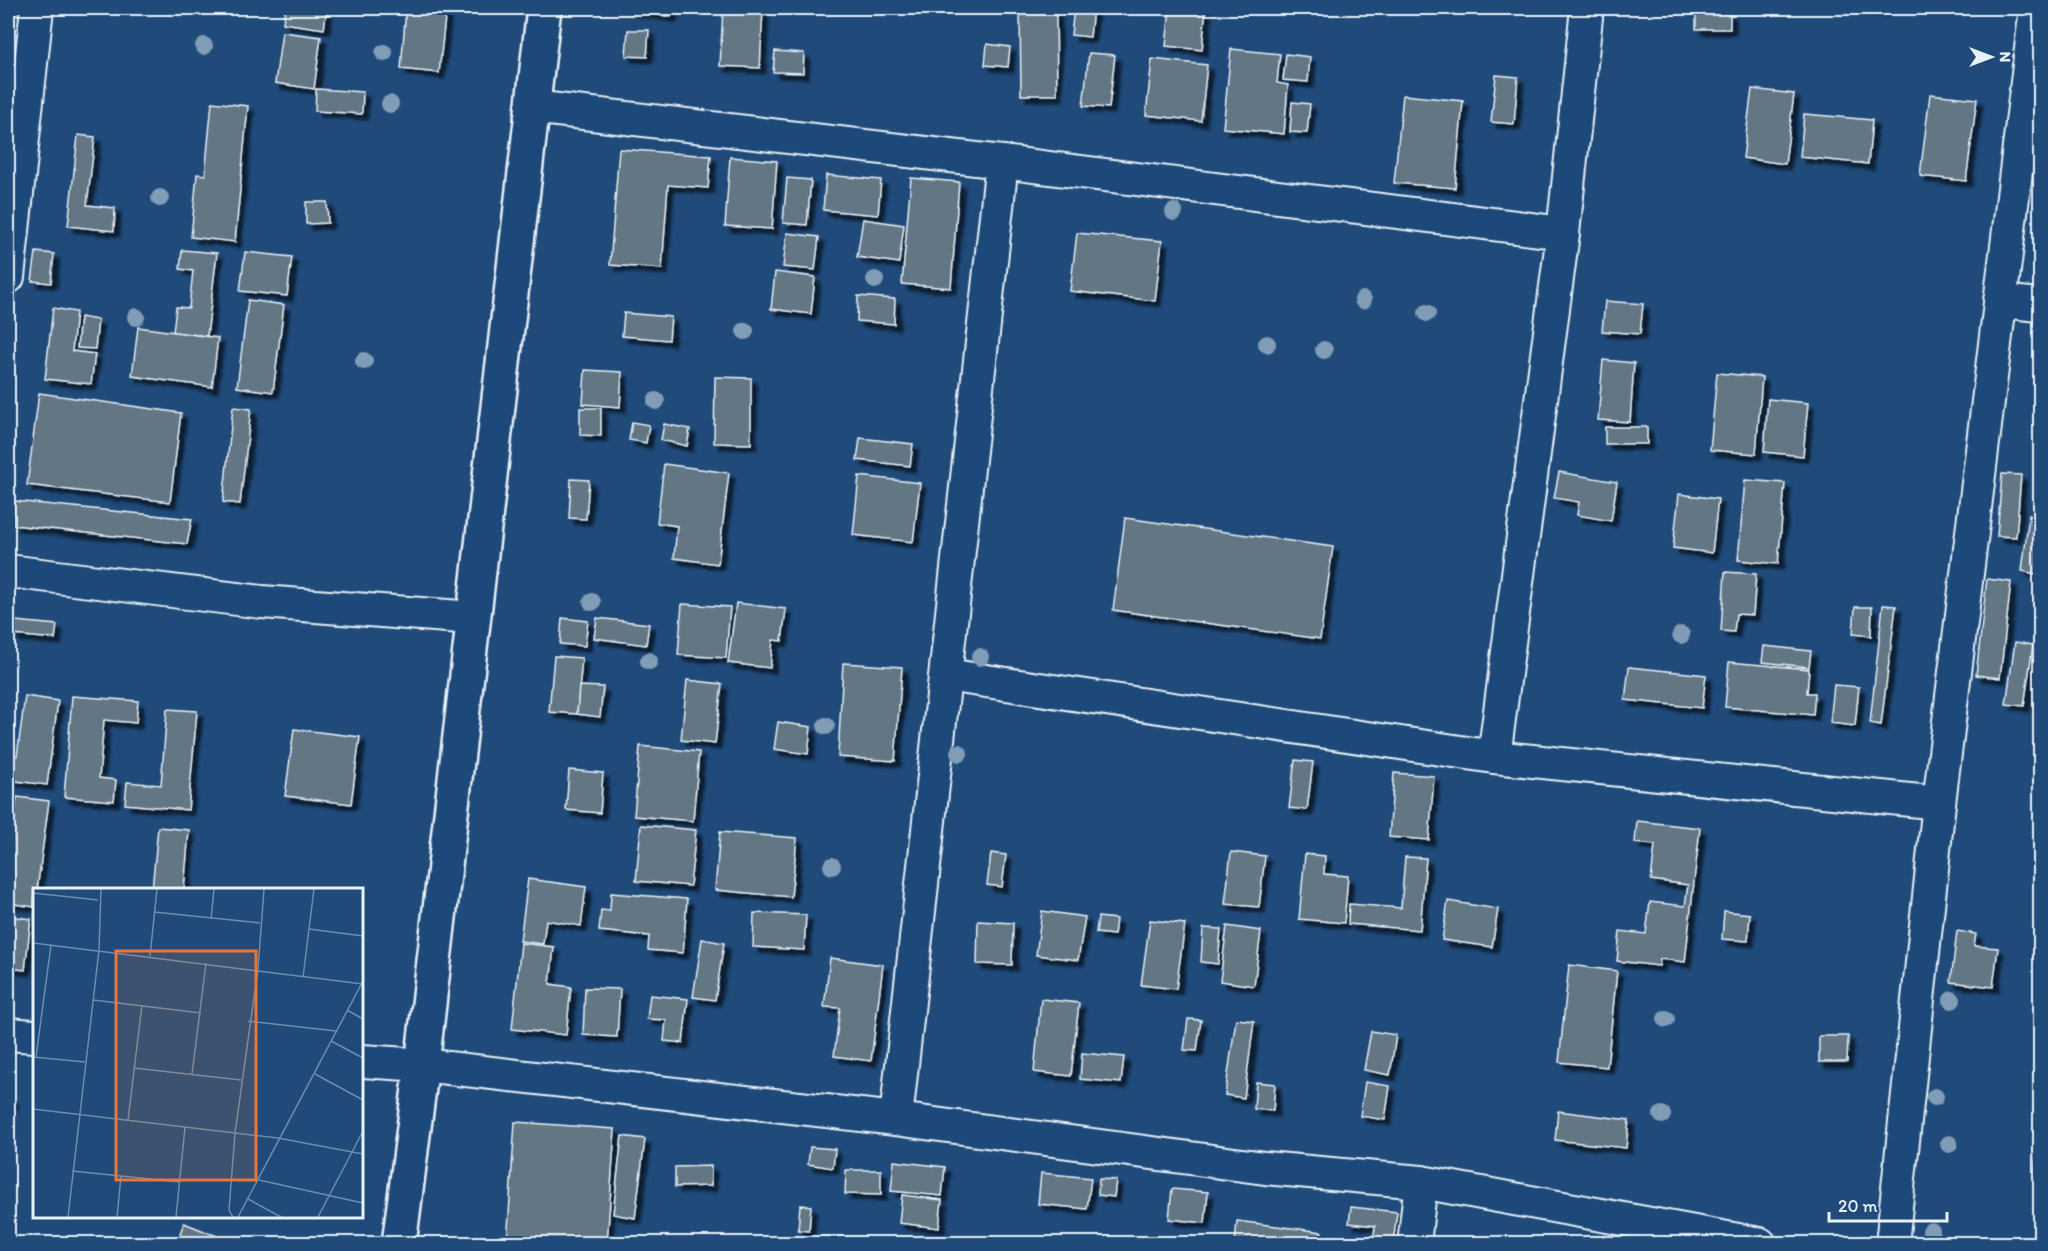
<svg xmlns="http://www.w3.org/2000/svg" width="2048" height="1251" font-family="Itim,sans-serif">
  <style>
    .building { fill: #637684; stroke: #e8f1f8; stroke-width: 1.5; filter: url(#shadow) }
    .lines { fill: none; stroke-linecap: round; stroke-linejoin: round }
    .minor-casing { stroke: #e8f1f8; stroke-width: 36 }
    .tertiary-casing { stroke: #e8f1f8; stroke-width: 38 }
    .minor { stroke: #1f4a7a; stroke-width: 32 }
    .tertiary { stroke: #1f4a7a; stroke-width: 33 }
    .tree { fill: #819cb6 }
    .inset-road { fill: none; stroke: #6f8dac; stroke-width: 1.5 }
    .view { fill: #e8773b; fill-opacity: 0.15; stroke: #e8773b; stroke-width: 3 }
    .inset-edge { fill: none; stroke: #e8f1f8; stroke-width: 3 }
  </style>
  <defs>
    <filter id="shadow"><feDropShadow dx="5.5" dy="5.5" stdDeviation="1.5" flood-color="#0009"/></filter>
  </defs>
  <rect width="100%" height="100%" fill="#1f4a7a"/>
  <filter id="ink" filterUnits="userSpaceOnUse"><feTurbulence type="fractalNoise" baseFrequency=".0167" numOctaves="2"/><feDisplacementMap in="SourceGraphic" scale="12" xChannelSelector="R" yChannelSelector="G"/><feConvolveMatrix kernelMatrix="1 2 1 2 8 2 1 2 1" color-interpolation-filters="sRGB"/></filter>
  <g filter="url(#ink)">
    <!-- building -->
    <g class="building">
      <polygon points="285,8 327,8 324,29 283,23"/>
      <polygon points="406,8 446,8 439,73 401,69"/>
      <polygon points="631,8 673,8 671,17 631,10"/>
      <polygon points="723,8 763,8 760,68 720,66"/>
      <polygon points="1074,8 1093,8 1090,37 1071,35"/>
      <polygon points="1170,8 1206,8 1202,50 1166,46"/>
      <polygon points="1849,8 1884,8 1883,10"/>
      <polygon points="1020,10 1056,10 1057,95 1021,95"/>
      <rect x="1696" y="13" width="34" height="16"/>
      <polygon points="628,30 649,30 647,57 626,56"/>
      <polygon points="282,32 321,37 314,89 275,83"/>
      <polygon points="987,44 1010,47 1008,67 985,65"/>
      <polygon points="1231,49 1280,54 1277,83 1288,85 1284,134 1223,128"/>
      <polygon points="775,51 804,53 803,73 773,72"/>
      <polygon points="1089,53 1115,55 1109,108 1083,106"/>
      <polygon points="1286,54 1310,57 1308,82 1283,80"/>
      <polygon points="1152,59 1207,65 1201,121 1146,115"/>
      <polygon points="1496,75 1518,77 1514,124 1491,122"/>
      <polygon points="316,89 363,92 362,114 315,111"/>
      <polygon points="1752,89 1794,94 1785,164 1743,158"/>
      <polygon points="1930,94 1977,99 1966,181 1920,176"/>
      <polygon points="1403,95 1463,101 1455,188 1394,183"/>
      <polygon points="212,102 248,106 235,242 191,237 197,174 205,175"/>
      <polygon points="1292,102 1310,104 1307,133 1290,132"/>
      <polygon points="1804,114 1872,120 1868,164 1800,157"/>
      <polygon points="78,135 95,137 87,205 115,208 114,231 68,226"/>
      <polygon points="619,149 711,156 708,188 668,185 662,269 610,265"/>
      <polygon points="730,157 777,161 772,229 725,226"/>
      <polygon points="826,175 881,180 878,215 823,210"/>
      <polygon points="787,178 811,180 807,225 783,223"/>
      <polygon points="911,178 959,182 951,288 902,284"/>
      <polygon points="306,202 327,202 328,223 306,224"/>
      <polygon points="863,219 904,225 899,263 857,257"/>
      <polygon points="787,233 819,237 815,270 783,267"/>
      <polygon points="1077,233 1162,241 1155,301 1070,291"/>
      <polygon points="182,250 217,253 207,336 173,332 176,307 189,308 193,271 180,269"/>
      <polygon points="36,252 54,254 51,283 32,281"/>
      <polygon points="245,252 292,257 287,296 240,291"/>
      <polygon points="775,272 815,277 811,314 771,309"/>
      <polygon points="858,296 895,299 894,324 857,321"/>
      <polygon points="248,300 284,305 273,392 237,387"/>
      <polygon points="1605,301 1643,304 1640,334 1602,331"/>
      <polygon points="53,308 76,312 72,351 95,354 91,384 45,379"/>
      <polygon points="624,313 671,317 669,340 622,336"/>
      <polygon points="80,317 98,320 95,349 77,348"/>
      <polygon points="138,327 218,338 212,387 132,376"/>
      <polygon points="1603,360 1634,363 1630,422 1598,420"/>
      <polygon points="585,370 622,372 620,407 583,404"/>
      <polygon points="1717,373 1762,377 1756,454 1710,450"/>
      <polygon points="715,377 751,378 751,444 714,443"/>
      <polygon points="39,393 181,413 170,502 27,485"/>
      <polygon points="1768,399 1808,403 1803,456 1764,452"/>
      <polygon points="233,407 251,409 240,504 223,502"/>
      <polygon points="580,408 601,408 601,436 580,435"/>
      <polygon points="632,422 649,425 646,443 629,440"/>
      <polygon points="664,424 690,429 687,446 661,440"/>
      <rect x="1605" y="427" width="42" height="17"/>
      <polygon points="860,438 913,444 910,466 857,460"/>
      <polygon points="2040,440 2040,478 2034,478"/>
      <polygon points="664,464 729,473 718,564 674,558 677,526 657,523"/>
      <polygon points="1559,472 1617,482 1611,521 1577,515 1579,502 1554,498"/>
      <polygon points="2002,474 2021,475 2016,537 1997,536"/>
      <polygon points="859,476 920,483 913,542 853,535"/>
      <polygon points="571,479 589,480 586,519 569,518"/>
      <polygon points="1745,480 1785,483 1778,564 1738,560"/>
      <polygon points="1679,494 1718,499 1712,553 1673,548"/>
      <polygon points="14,501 192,519 187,544 13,525"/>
      <polygon points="2029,515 2040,519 2040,546 2036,574 2022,571"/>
      <polygon points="1125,518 1333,547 1320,639 1113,610"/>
      <polygon points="1725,572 1756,574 1753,615 1736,614 1734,632 1721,631"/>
      <polygon points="1987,579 2011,582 2000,678 1976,675"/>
      <polygon points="736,603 786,609 782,641 773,640 770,668 728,663"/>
      <polygon points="682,604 730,607 726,658 678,655"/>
      <polygon points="1883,605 1896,606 1881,725 1870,723"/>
      <polygon points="1855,607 1872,607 1871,636 1853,634"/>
      <polygon points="562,618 588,621 585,646 560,644"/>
      <polygon points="597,618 649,624 646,645 594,638"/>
      <polygon points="15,621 57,625 55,639 13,635"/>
      <polygon points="2015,642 2033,645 2024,706 2006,704"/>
      <polygon points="1764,646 1811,651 1809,667 1762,662"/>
      <polygon points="554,656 582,658 577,714 549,712"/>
      <polygon points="1729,662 1809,669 1807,693 1815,693 1813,715 1725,707"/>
      <polygon points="843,663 902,667 895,761 838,757"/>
      <polygon points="1629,667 1706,675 1702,708 1625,700"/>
      <polygon points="687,680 722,684 715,744 681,740"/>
      <polygon points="1834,685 1859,687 1855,726 1830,723"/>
      <polygon points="579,686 603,687 600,717 577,714"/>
      <polygon points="25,696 58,701 47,785 8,780 8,755 17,756"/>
      <polygon points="72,696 138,701 136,723 104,720 99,778 116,780 114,801 64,797"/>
      <polygon points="167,709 197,711 188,810 125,804 127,782 161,785"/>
      <polygon points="778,722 811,727 808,754 774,749"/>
      <polygon points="294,729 360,737 351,804 285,796"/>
      <polygon points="640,746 699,752 693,821 634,816"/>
      <polygon points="1295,760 1313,762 1307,810 1289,808"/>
      <polygon points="569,770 603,773 600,813 566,810"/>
      <polygon points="1394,773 1434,776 1429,840 1389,837"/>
      <polygon points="17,797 49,801 37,890 34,890 34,907 8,903 8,869"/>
      <polygon points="1637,821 1700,828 1685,962 1660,959 1659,966 1617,961 1620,931 1646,934 1650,902 1685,906 1688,885 1651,880 1655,845 1635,843"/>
      <polygon points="641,825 696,830 690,886 636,881"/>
      <polygon points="158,827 189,830 184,890 152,890"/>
      <polygon points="720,832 797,838 791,897 715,890"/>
      <polygon points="1231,852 1265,856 1259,907 1225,904"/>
      <polygon points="991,853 1006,855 1002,887 987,885"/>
      <polygon points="1305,854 1325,856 1324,874 1348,876 1344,923 1299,919"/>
      <polygon points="1405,857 1426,858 1420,930 1348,924 1349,904 1401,908"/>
      <polygon points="528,879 586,887 581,926 546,920 543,944 520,941"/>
      <polygon points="611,893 687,899 683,953 648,950 649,936 599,931 601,910 610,911"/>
      <polygon points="1448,901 1498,909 1492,947 1442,940"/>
      <polygon points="1042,911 1085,917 1078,960 1036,955"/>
      <polygon points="1724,911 1750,914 1748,941 1722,939"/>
      <polygon points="754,913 806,915 804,950 753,947"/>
      <polygon points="8,916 31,919 25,970 8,968"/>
      <polygon points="1098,917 1116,919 1114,935 1096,933"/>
      <polygon points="1150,920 1185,924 1176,989 1141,985"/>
      <polygon points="978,921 1013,923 1012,965 977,964"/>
      <polygon points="1227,926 1261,931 1254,986 1220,981"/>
      <polygon points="1203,928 1221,929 1218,964 1201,962"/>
      <polygon points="1957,931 1976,934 1974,946 1998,948 1993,987 1951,982"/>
      <polygon points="702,939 724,943 715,1000 693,997"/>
      <polygon points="521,943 554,947 550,984 571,987 566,1035 512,1029"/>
      <polygon points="830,958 883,965 871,1061 834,1056 840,1008 824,1007"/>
      <polygon points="1569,965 1617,971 1607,1067 1559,1062"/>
      <polygon points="585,988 620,989 617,1037 583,1035"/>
      <polygon points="650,995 688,999 683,1043 664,1041 666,1020 647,1019"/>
      <polygon points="1041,999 1079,1003 1071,1076 1034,1072"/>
      <polygon points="1188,1019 1201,1020 1197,1051 1184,1050"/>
      <polygon points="1236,1019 1254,1021 1244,1098 1225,1095"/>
      <polygon points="1371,1031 1396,1035 1390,1075 1364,1070"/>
      <polygon points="1819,1036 1848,1036 1847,1062 1819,1062"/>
      <polygon points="1082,1053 1124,1057 1121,1083 1080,1079"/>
      <polygon points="1256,1082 1275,1084 1273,1111 1254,1109"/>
      <polygon points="1365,1082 1390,1086 1385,1120 1360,1116"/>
      <polygon points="8,1096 13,1100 8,1110"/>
      <polygon points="1558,1111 1629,1120 1626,1148 1555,1140"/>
      <polygon points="2040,1115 2040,1173 2034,1172"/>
      <polygon points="515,1122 615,1129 607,1244 507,1244"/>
      <polygon points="622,1136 645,1139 635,1218 613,1214"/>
      <polygon points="810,1147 835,1149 833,1168 808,1164"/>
      <polygon points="894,1161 945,1167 942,1196 891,1191"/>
      <polygon points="711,1166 711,1186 675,1187 675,1167"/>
      <polygon points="846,1170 881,1170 881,1195 845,1194"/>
      <polygon points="1041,1173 1091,1178 1087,1209 1038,1204"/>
      <polygon points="1099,1179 1116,1180 1114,1197 1098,1195"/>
      <polygon points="1172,1189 1208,1192 1205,1223 1169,1219"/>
      <polygon points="902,1195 942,1200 939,1228 899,1223"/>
      <polygon points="800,1205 811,1206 809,1231 798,1230"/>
      <polygon points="1351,1207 1397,1212 1393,1244 1373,1244 1375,1226 1349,1223"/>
      <polygon points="1237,1221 1322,1232 1321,1244 1235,1244"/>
      <polygon points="184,1223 237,1244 176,1244"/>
      <rect x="815" y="1237" width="47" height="7"/>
      <polygon points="1008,1240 1025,1240 1025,1244 1007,1244"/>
    </g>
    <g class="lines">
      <defs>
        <g id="minor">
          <polyline points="532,107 1002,162 1563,233"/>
          <polyline points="8,277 37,8"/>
          <polyline points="2000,301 2040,305"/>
          <polyline points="8,571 262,602 474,618"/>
          <polyline points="946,675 1494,757 1939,803"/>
          <polyline points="1494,757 1563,233 1587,8"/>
          <polyline points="8,1034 34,1036"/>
          <polyline points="362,1061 422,1065 896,1119 1265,1168 1421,1182 1760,1244"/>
          <polyline points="896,1119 1002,162"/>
          <polyline points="1414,1244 1421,1182"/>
          <polyline points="1892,1244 1939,803 2036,8"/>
        </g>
        <polyline id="tertiary" points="399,1244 422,1065 544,8"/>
      </defs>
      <!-- minor casing -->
      <use href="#minor" class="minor-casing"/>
      <!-- tertiary casing -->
      <use href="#tertiary" class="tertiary-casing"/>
      <!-- minor -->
      <use href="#minor" class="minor"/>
      <!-- tertiary -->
      <use href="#tertiary" class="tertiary"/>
    </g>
    <!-- trees -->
    <g class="tree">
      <circle cx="204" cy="46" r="9"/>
      <circle cx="384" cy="53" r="9"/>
      <circle cx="390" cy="104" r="9"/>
      <circle cx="160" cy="198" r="9"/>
      <circle cx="1174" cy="212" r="9"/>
      <circle cx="875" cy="280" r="9"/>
      <circle cx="1363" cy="300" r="9"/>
      <circle cx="1427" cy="313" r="9"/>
      <circle cx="136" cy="317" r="9"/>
      <circle cx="745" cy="331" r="9"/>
      <circle cx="1267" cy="344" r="9"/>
      <circle cx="1324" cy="350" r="9"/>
      <circle cx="364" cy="361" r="9"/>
      <circle cx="656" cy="401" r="9"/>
      <circle cx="592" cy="602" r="9"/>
      <circle cx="1681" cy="635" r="9"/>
      <circle cx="980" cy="657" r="9"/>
      <circle cx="649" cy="661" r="9"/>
      <circle cx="826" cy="726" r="9"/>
      <circle cx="959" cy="753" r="9"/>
      <circle cx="832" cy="866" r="9"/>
      <circle cx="1952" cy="1000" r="9"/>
      <circle cx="1666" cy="1019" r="9"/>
      <circle cx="1935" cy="1097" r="9"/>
      <circle cx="1662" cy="1115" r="9"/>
      <circle cx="1949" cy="1144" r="9"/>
      <circle cx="1931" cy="1231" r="9"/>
    </g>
  </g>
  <!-- overview -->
  <g transform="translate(33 888)">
    <rect width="330" height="330" fill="#1f4a7a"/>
    <path class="inset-road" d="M0,5l65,7M121,24l106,11M178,31l3,-30M276,41l54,7M0,55l330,41M117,68l7,-67M270,89l11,-88M60,112l108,13M314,122l16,9M215,133l88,10M298,153l32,17M0,169l52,5M3,169l15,-112M101,180l107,12M159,186l14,-111M282,186l48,26M0,221l245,29 85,16M95,232l14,-115M39,283l108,11M226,292l104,23M215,311l33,18M35,329l31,-267 2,-61M84,329l4,-41M143,329l9,-90M200,329l-4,-7 6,-77 23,-164 6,-80M205,329l125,-236M285,329l45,-86"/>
    <path class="view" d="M83,63h140v229h-140z"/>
    <rect width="330" height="330" class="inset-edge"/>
  </g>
  <!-- margin -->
  <rect width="2048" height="1251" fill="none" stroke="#1f4a7a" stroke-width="30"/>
  <rect x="15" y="15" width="2018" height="1221" fill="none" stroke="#e8f1f8" stroke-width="2" filter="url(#ink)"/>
  <!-- north arrow -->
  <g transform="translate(1991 57) rotate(90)" stroke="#1f4a7a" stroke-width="4.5" paint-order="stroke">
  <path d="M0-4.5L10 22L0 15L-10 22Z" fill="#e8f1f8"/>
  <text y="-9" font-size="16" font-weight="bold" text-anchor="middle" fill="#e8f1f8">N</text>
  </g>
  <!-- scale -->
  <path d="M1829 1212v9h118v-9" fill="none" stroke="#e8f1f8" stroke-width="3"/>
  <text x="1838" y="1212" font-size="18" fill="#e8f1f8" stroke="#1f4a7a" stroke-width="4.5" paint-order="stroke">20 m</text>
</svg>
